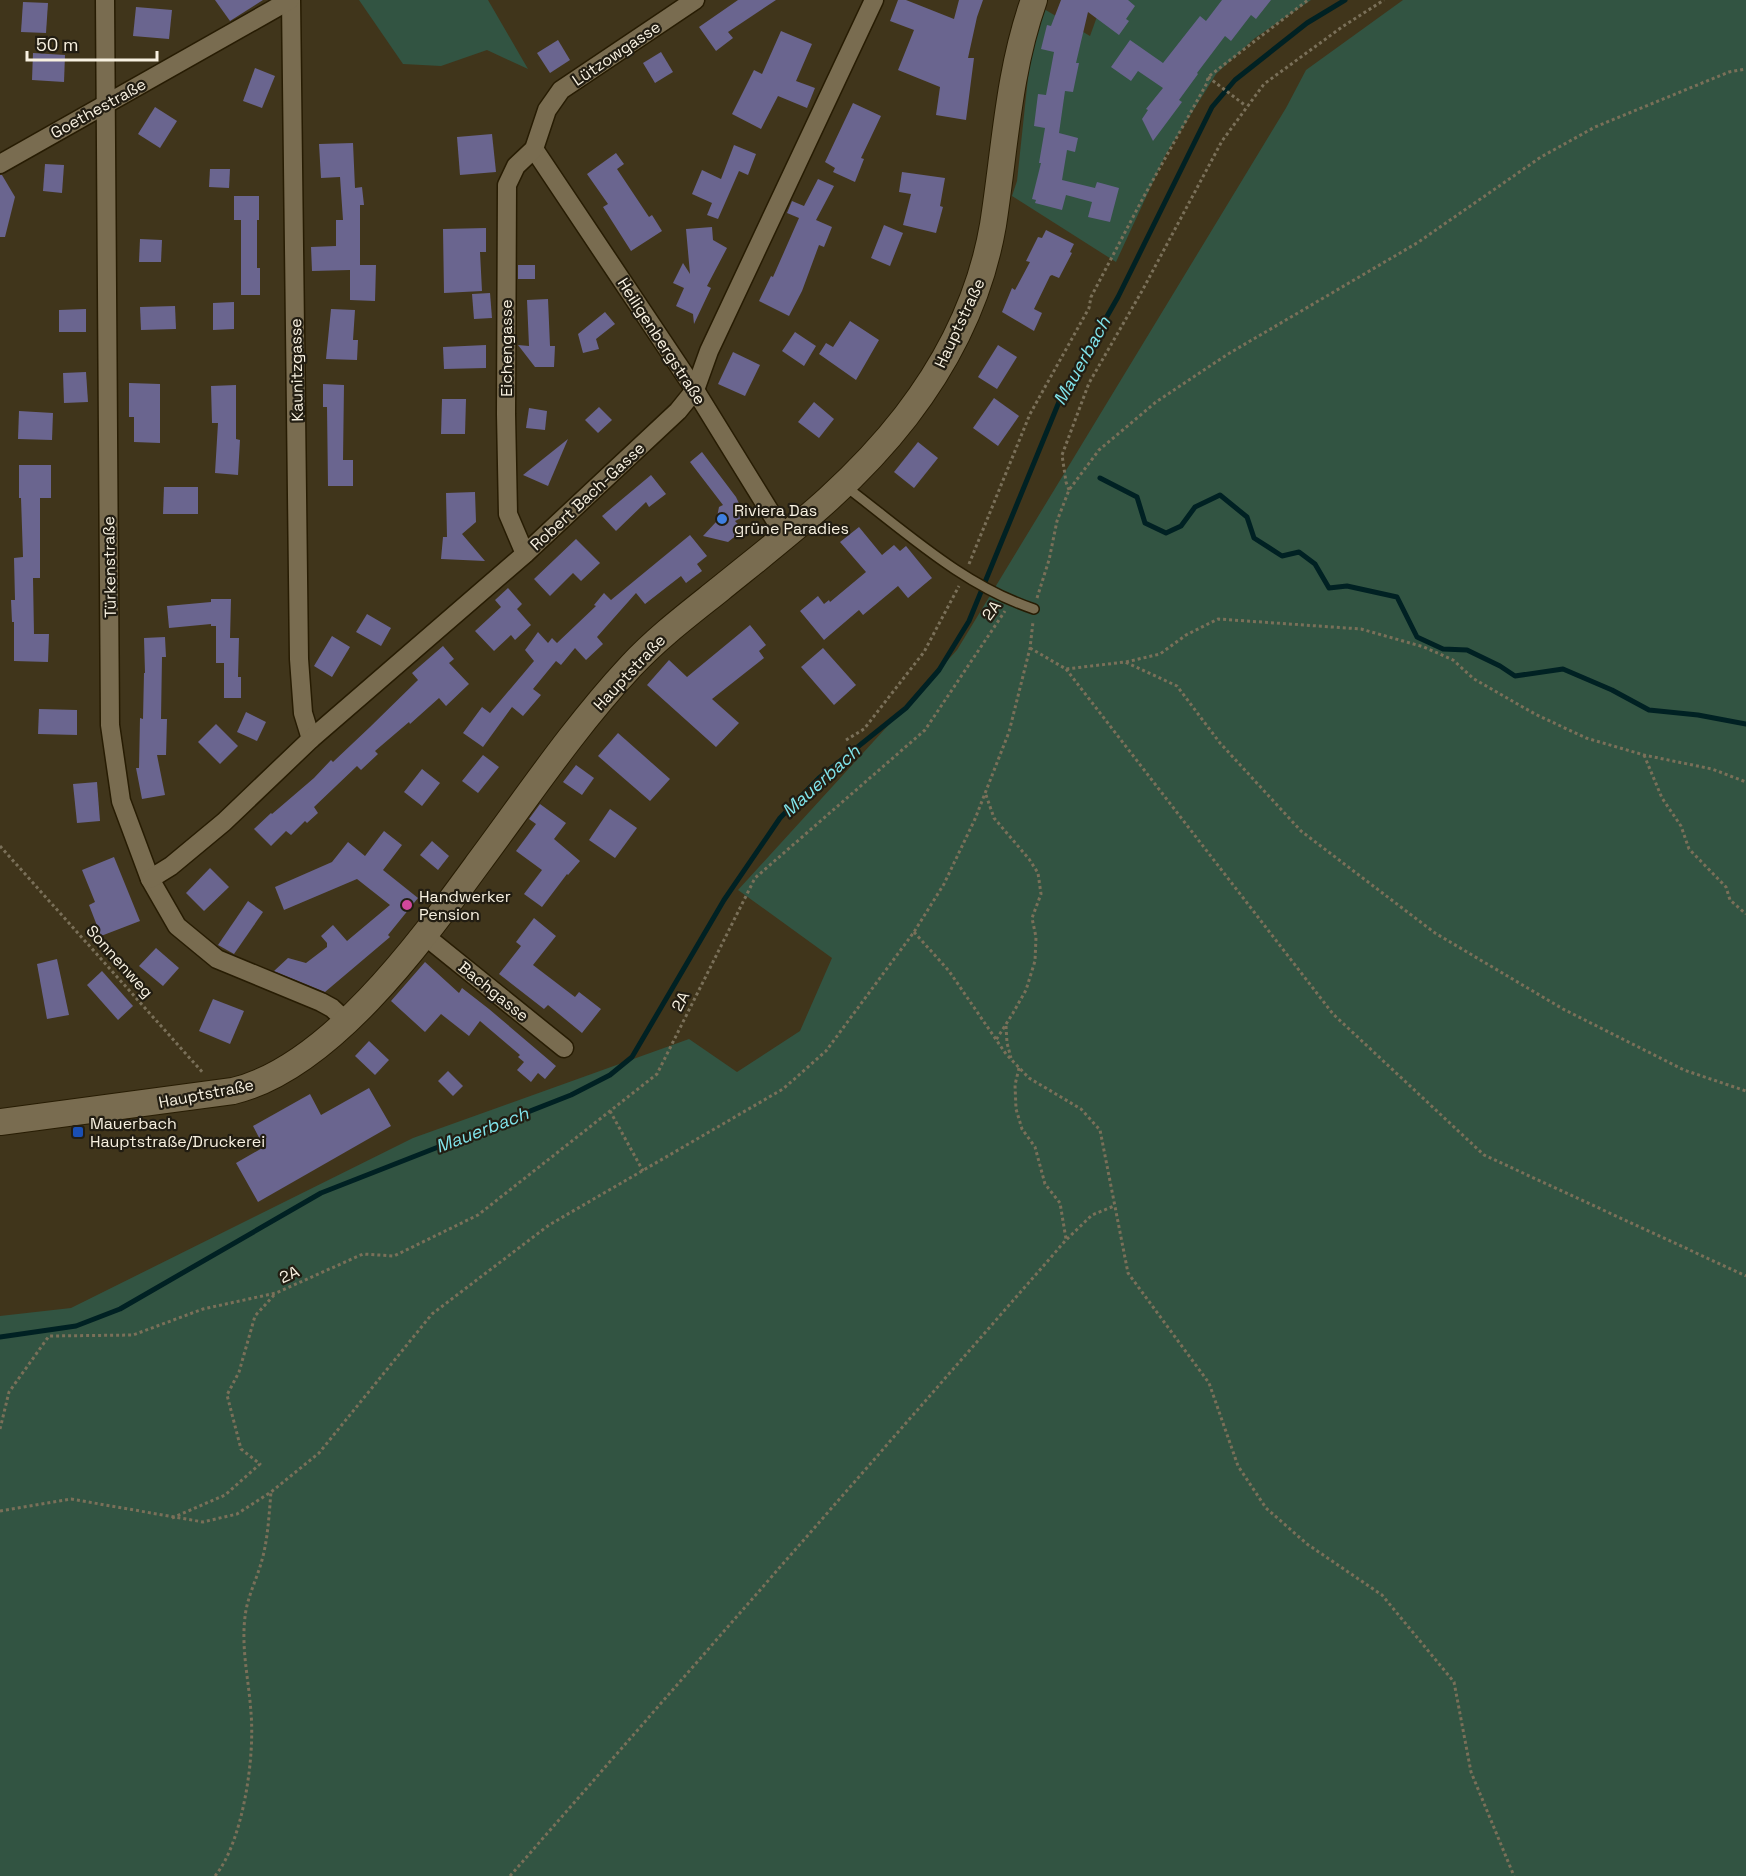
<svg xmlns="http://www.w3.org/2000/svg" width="1746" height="1876" font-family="'Space Grotesk',sans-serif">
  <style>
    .green { fill: #325442 }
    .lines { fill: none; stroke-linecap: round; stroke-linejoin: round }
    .stream { stroke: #002123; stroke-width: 5 }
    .building { fill: #6a658f }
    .service-casing { stroke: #271c03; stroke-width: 12 }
    .minor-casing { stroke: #271c03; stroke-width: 21 }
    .secondary-casing { stroke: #271c03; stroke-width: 28 }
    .path { stroke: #7a7059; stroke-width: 3; stroke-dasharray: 3 3; stroke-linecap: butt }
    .service { stroke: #796c50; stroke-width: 9 }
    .minor { stroke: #796c50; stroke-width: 18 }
    .secondary { stroke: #796c50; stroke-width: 26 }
    .shop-dot { fill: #3f7fe0; stroke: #221d12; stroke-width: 2 }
    .hotel-dot { fill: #d1479c; stroke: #221d12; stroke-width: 2 }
    .transit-dot { fill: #1a4fb4; stroke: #221d12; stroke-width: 2 }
    .labels { text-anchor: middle; stroke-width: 4.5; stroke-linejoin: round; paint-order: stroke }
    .street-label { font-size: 16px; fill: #f8f1e1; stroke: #221d12 }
    .poi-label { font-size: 16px; fill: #f8f1e1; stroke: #221d12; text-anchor: start }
    .water-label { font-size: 18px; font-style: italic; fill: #80e4eb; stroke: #221d12 }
  </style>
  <rect width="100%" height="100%" fill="#40351b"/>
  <!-- green -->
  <g class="green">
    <polygon points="359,0 488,0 528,69 487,50 441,66 403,64"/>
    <polygon points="1103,0 1311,0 1255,38 1216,74 1165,156 1116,262 1012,196 1017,181 1030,59 1044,9 1090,36"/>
    <polygon points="1403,0 1746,0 1746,1876 0,1876 0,1316 71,1308 413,1138 689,1039 737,1072 800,1031 832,958 738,890 957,650 1286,108 1306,70"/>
  </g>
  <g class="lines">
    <!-- stream -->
    <g class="stream">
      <polyline points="1100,478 1137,497 1145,523 1166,533 1181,526 1195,507 1220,495 1247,517 1254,538 1282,556 1299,552 1315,564 1329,588 1347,586 1397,597 1417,637 1443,649 1467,650 1500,666 1515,676 1563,669 1612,690 1649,710 1698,715 1746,724"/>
      <polyline points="0,1337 76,1326 120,1309 321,1193 571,1095 610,1075 632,1057 724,900 780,818 819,778 906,708 939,670 969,621 1061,397 1118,297 1212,107 1235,80 1307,23 1345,0"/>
    </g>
  </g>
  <!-- building -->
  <g class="building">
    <polygon points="215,0 263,0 230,21"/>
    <polygon points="738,0 776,0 728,32 733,38 716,51 699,27"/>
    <polygon points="898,0 906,0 954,19 959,0 983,0 977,17 968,58 974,58 966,120 936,115 940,87 898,70 914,30 890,21"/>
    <polygon points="1061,0 1128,0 1135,6 1126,19 1129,21 1119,35 1088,12 1076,63 1079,63 1073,92 1065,91 1059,133 1078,138 1075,152 1067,150 1062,180 1095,188 1097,182 1119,188 1110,222 1088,217 1092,202 1066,195 1062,210 1035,203 1036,200 1032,199 1041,163 1039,163 1045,128 1034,126 1038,94 1046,95 1054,52 1041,49 1047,25 1051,26"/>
    <polygon points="1222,0 1271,0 1256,19 1251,15 1231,41 1225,36 1197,73 1198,74 1179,100 1182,102 1153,141 1142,119 1148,110 1146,109 1163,88 1138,71 1131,81 1111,67 1130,40 1163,63 1200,16 1206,21"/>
    <polygon points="23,2 48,3 46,33 21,32"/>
    <polygon points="136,7 172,10 169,39 133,36"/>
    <polygon points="781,31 812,44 796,81 815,88 807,108 778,96 761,129 732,114 754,70 762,74"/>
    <polygon points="558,40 570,60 550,73 537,53"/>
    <polygon points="661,52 673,72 655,83 643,63"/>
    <polygon points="33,53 65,55 64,82 32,80"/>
    <polygon points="255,68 275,76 262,108 243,101"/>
    <polygon points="853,103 881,116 861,158 864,159 855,182 833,172 835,168 825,162"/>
    <polygon points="155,107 177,121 160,148 138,134"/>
    <polygon points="492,134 496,172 460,175 457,137"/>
    <polygon points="353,143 355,188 362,187 364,205 360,205 360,265 376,265 375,301 350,300 350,270 312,271 311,247 336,246 336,220 343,220 340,177 321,178 319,144"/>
    <polygon points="734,145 756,154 748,175 739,171 718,219 707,215 712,203 692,194 702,170 721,179"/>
    <polygon points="616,153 624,164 617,169 649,217 652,215 662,231 631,251 603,207 608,204 587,174"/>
    <polygon points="45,164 64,165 62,193 43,191"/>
    <polygon points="210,169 230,169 229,188 209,187"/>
    <polygon points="902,172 945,178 940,206 943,207 936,233 903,225 911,194 899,192"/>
    <polygon points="0,175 2,175 15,197 5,237 0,237"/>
    <polygon points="818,179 834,186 816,220 832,227 824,247 819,245 802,291 789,316 759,301 771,276 773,277 799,218 787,213 792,201 804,206"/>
    <polygon points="234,196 259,196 259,220 257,220 257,268 260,268 260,295 241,295 241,220 234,220"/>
    <polygon points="884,225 903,233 890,266 871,258"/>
    <polygon points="712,227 713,240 727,248 707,286 711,288 694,324 693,314 676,306 684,288 673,283 683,263 690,274 686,229"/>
    <polygon points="486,228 486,252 480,252 482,291 444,293 443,229"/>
    <polygon points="1046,230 1074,244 1070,252 1072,253 1059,278 1052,275 1050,276 1034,309 1042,313 1034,331 1002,312 1012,288 1015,290 1030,262 1026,261 1038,237 1042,238"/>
    <polygon points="140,239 162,240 161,262 139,262"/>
    <rect x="518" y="265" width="17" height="14"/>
    <polygon points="490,293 492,318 474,319 472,294"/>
    <polygon points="548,299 550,346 555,346 554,367 535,367 518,345 529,346 527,300"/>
    <polygon points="234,302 234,329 213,330 213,303"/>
    <polygon points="175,306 176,329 141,330 140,307"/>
    <polygon points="86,309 86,332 59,332 59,310"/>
    <polygon points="331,309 355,310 353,340 358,340 357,360 326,359"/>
    <polygon points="605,312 615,324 596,339 599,349 583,353 578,334"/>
    <polygon points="850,321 879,340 856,380 819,354 826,343 833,347"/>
    <polygon points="795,332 816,346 804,366 782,351"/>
    <polygon points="486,345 486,368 444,369 443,347"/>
    <polygon points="998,345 1017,357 997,389 978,377"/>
    <polygon points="733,352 760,365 745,396 718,384"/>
    <polygon points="86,372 88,402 64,403 63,373"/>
    <polygon points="129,383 160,384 160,443 134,442 134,417 129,417"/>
    <polygon points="323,384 344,385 343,460 353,460 353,486 328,486 327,407 323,407"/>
    <polygon points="236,385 236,439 240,440 238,475 215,473 218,423 212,423 211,386"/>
    <polygon points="994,398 1019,416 998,446 973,428"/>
    <polygon points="442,399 466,399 465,434 441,434"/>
    <polygon points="814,402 834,419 819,438 798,422"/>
    <polygon points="599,407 612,420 598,433 585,420"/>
    <polygon points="529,408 547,411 545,430 526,428"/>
    <polygon points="19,411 53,413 52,440 18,439"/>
    <polygon points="568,439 548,486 523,475"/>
    <polygon points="918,442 938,458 914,488 894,472"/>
    <polygon points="702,452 736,497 745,516 735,521 743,530 728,542 703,536 716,522 719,507 723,505 690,462"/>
    <polygon points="19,465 51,465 51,498 40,498 40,578 33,578 34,634 49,634 48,662 14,661 14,622 12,622 11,600 15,600 14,558 23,557 21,498 19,498"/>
    <polygon points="651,475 666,494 649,507 646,502 616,531 602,516"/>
    <polygon points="164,487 198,487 198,514 163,514"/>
    <polygon points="475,492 476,522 462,534 485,561 441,559 443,537 447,537 446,493"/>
    <polygon points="859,527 882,555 894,545 900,551 906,546 932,578 908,598 898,586 863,615 859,610 824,640 800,611 818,596 824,604 829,600 830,602 866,572 840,542"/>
    <polygon points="690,535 707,556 697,564 702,571 686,583 681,576 645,604 636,593 597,637 603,644 586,660 575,648 561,665 556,661 533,689 541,695 523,716 512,707 483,747 463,733 482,707 490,713 534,661 525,650 538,632 548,643 552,638 557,643 596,606 594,605 604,593 611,600"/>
    <polygon points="576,539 600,563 581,581 573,573 550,596 534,579"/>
    <polygon points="508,588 522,604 517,609 531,625 515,640 511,635 494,651 475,631 501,607 495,600"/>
    <polygon points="211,599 231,599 230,638 239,638 238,677 241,677 241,698 224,698 224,663 216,663 216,626 211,626 211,624 169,628 167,606 211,602"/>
    <polygon points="367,614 391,628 381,646 356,632"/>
    <polygon points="750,625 766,645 759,651 764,658 712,699 739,723 716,747 647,685 669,660 687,677"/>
    <polygon points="332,636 350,647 332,677 314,666"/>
    <polygon points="165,637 166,657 162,657 161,719 167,719 166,755 157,755 165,795 142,799 136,768 139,768 140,718 143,719 144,673 145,673 144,638"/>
    <polygon points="443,646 454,659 449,663 469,684 446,706 439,698 410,724 409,722 375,751 378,754 361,770 357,766 314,807 318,813 307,823 305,821 291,835 286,831 271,846 254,829 271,813 272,814 314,778 331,760 333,762 370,727 418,680 412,673"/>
    <polygon points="823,648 856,685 834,705 801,667"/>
    <polygon points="39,709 77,710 77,735 38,734"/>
    <polygon points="246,712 266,722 257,741 237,732"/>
    <polygon points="216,724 238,746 220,764 198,742"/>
    <polygon points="618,733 670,779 650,801 598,756"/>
    <polygon points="483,755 499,767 478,793 462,781"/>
    <polygon points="576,765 594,778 582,795 563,782"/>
    <polygon points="422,769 440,783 422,806 404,792"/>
    <polygon points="97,782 100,821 77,823 73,784"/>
    <polygon points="540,804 566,823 554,839 580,861 568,875 567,874 542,907 524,894 542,870 516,851 536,824 529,819"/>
    <polygon points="610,809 637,828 615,858 589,840"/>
    <polygon points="384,831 402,845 383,870 418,898 388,935 390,937 325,992 274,971 288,958 306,963 327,947 327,943 321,936 333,925 347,941 390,905 357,879 284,910 275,887 332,862 348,842 365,856"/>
    <polygon points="432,841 449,856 438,870 420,855"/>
    <polygon points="114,857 140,921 101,936 89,905 95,902 82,870"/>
    <polygon points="210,868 229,887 204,911 186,893"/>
    <polygon points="248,901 263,912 234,954 218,945"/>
    <polygon points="534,918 556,936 533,965 575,997 579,992 601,1009 582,1033 548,1005 544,1009 499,974 521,946 516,942"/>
    <polygon points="156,948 179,968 163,986 139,966"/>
    <polygon points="57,959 69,1015 47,1019 37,964"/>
    <polygon points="425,962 459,993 462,988 489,1009 556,1066 545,1079 538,1073 531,1082 517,1070 524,1062 518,1057 520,1055 480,1021 469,1036 441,1014 425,1032 391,1001"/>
    <polygon points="102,971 133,1006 118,1020 87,985"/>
    <polygon points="213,999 244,1011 230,1044 199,1031"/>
    <polygon points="369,1041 389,1060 375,1075 355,1056"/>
    <polygon points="448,1071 463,1086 453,1096 438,1081"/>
    <polygon points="369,1088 391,1126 258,1202 236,1163 264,1147 253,1126 310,1094 321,1115"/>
  </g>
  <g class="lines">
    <defs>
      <path id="service" d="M845,486c60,45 117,99 189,123"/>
      <g id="minor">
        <polyline points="105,0 110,725 121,801 150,879 177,926 217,959 321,1002 332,1008 346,1021"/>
        <polyline points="291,0 299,659 303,713 311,739"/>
        <polyline points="534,149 695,390 785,536"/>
        <polyline points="0,164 290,0"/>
        <polyline points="525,554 508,514 506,414 507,185 516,166 534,149 547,110 561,90 695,0"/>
        <polyline points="150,879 171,866 224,822 311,739 525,554 678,411 695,390 709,351 874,0"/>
        <polyline points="424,935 564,1048"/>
      </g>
      <path id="secondary" d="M0,1122l233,-31c97,-23 189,-151 246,-229 49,-66 96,-136 152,-196 27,-29 59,-53 89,-77 68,-55 132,-103 186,-173 43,-56 75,-121 87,-191 12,-76 15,-152 41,-225"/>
    </defs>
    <!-- service casing -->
    <use href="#service" class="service-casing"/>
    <!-- minor casing -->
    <use href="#minor" class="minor-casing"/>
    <!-- secondary casing -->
    <use href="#secondary" class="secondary-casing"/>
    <!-- path -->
    <g class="path">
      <polyline points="1208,77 1246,106"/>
      <polyline points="1069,490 1066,482 1062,455 1089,383 1142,291 1222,141 1264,84 1342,27 1384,0"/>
      <polyline points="969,564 1030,414 1089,308 1091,297 1143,198 1207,83 1208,77 1308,0"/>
      <polyline points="1037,598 1049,560 1057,521 1069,490 1099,450 1156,402 1228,354 1417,243 1541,157 1595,127 1729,72 1746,69"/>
      <polyline points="1030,648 1066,669 1125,662 1177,686 1220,743 1301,831 1435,933 1563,1009 1684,1070 1746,1091"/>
      <polyline points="1126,662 1160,654 1186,635 1218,619 1361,629 1424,647 1453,660 1474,679 1535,714 1586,738 1644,755 1712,769 1746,782"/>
      <polyline points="1066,669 1333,1014 1484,1155 1746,1276"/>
      <polyline points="846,740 864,729 924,652 959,586"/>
      <polyline points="1644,755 1662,798 1681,826 1689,849 1726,887 1730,900 1746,914"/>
      <polyline points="986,795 994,818 1029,859 1038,873 1041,894 1032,918 1036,937 1035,961 1026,990 1013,1013 996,1040"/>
      <polyline points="0,846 204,1074"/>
      <polyline points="914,932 949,971 1006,1054 1029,1078 1081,1109 1100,1130 1128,1273 1209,1383 1238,1466 1266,1508 1307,1544 1382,1595 1454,1682 1471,1772 1514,1876"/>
      <polyline points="1006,1026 1007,1043 1011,1058"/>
      <polyline points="1019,1068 1015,1085 1016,1109 1022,1129 1035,1147 1045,1184 1060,1203 1066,1239"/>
      <polyline points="610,1111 643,1171"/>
      <polyline points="0,1429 9,1392 49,1336 133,1335 203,1309 276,1293 363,1254 394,1256 478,1215 657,1074 755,878 925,730 1005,611"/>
      <polyline points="0,1511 71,1499 203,1522 237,1514 271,1492 319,1453 432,1314 549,1225 783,1089 826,1051 914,932 944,884 975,819 1009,732 1030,648 1033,622"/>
      <polyline points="172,1518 225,1495 260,1464 241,1449 227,1395 239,1372 255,1316 275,1294"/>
      <path d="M215,1876c28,-34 40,-119 36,-163 -2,-32 -10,-64 -6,-96 2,-20 12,-38 17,-57 6,-22 7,-45 9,-68"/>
      <polyline points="510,1876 1066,1240 1092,1215 1114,1206"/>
    </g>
    <!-- service -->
    <use href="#service" class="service"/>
    <!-- minor -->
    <use href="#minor" class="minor"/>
    <!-- secondary -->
    <use href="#secondary" class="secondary"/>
  </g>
  <!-- markers -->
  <circle class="shop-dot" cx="722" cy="519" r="6"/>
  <circle class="hotel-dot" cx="407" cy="905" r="6"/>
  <rect class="transit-dot" x="72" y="1126" width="12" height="12" rx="3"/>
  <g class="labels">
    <!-- street labels -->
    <g class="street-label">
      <text transform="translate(616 53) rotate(-34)" y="6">Lützowgasse</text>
      <text transform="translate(98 108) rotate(-29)" y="6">Goethestraße</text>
      <text transform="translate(959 323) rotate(-65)" y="6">Hauptstraße</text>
      <text transform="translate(662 341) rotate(57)" y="6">Heiligenbergstraße</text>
      <text transform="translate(506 348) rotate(-90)" y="6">Eichengasse</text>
      <text transform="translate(296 370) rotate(-91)" y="6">Kaunitzgasse</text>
      <text transform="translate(587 496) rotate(-43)" y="6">Robert Bach-Gasse</text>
      <text transform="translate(109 567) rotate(-91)" y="6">Türkenstraße</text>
      <text transform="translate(991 610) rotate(-54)" y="6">2A</text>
      <text transform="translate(629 672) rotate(-47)" y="6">Hauptstraße</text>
      <text transform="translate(120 961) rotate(48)" y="6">Sonnenweg</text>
      <text transform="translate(494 991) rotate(39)" y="6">Bachgasse</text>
      <text transform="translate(680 1001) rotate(-63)" y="6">2A</text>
      <text transform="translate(206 1093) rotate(-11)" y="6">Hauptstraße</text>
      <text transform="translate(289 1274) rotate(-24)" y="6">2A</text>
    </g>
    <!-- poi labels -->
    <g class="poi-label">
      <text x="734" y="516">Riviera Das<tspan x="734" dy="18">grüne Paradies</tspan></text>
      <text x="419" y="902">Handwerker<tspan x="419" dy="18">Pension</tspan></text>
      <text x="90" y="1129">Mauerbach<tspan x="90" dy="18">Hauptstraße/Druckerei</tspan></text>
    </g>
    <!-- water labels -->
    <g class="water-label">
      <text transform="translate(1082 361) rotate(-61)" y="6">Mauerbach</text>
      <text transform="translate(821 781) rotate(-42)" y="6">Mauerbach</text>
      <text transform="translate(482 1130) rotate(-21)" y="6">Mauerbach</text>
    </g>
  </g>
  <!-- scale -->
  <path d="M27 51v9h130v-9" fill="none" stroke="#f8f1e1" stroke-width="3"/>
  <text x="36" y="51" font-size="18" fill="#f8f1e1" stroke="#221d12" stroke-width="4.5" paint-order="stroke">50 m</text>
</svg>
